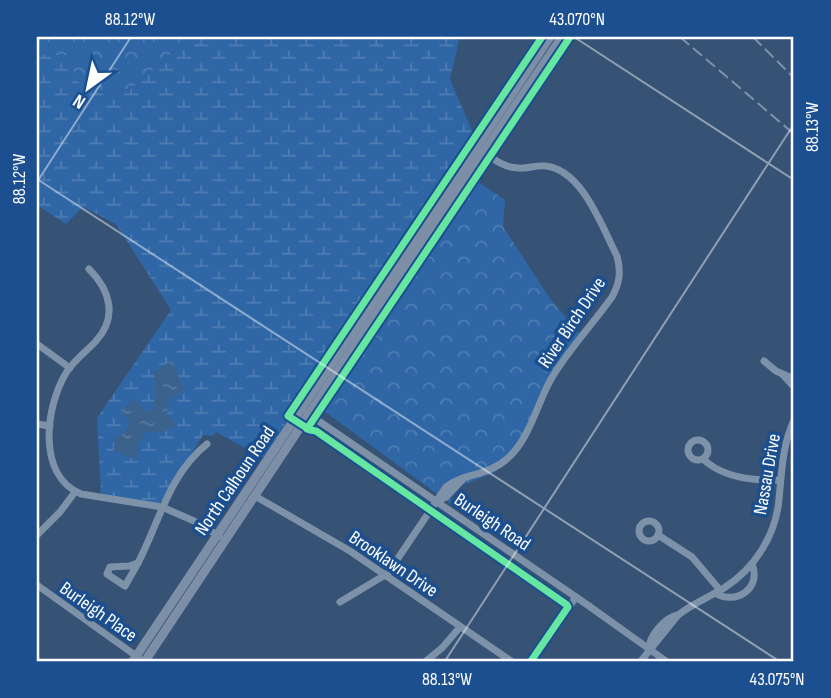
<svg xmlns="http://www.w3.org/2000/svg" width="831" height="698" font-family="'Sofia Sans Condensed',sans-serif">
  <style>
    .forest { fill: url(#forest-crowns) }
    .wetland { fill: url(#wetland-marsh) }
    .water { fill: url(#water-ripples) }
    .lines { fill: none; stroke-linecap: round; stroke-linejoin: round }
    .minor { stroke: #7d92a8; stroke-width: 7 }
    .major { stroke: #7d8ea7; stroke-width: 9 }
    .rail { stroke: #7e92a7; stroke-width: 2; stroke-dasharray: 12 5; stroke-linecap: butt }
    .cycleway-casing { stroke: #1b4f8f; stroke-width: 11 }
    .cycleway { stroke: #66e7a1; stroke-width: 7 }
    .ticks { fill: none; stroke: #fff; stroke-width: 2; stroke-opacity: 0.45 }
    .labels { text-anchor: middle; stroke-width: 7; stroke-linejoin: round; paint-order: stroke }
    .street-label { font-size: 19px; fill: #fff; stroke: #1b4f8f }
    .neatline { fill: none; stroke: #fff; stroke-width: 2.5 }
    .ticks-label { font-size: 18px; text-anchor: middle; fill: #fff }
  </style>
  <defs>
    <pattern id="forest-crowns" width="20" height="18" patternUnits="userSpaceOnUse" patternTransform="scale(1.75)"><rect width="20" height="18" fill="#2f66a5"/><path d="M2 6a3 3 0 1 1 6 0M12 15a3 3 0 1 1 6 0" fill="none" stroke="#4e7db2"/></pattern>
    <pattern id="wetland-marsh" width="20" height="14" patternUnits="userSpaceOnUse" patternTransform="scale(1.75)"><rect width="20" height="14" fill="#2f66a5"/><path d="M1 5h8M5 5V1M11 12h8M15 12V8" fill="none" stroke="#4e7db2"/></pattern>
    <pattern id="water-ripples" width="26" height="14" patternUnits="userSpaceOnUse" patternTransform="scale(1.75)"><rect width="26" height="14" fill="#3b618d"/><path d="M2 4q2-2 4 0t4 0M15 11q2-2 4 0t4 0" fill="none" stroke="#58799e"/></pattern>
  </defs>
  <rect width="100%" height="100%" fill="#365274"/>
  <!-- forest -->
  <g class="forest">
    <polygon points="37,37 191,37 131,89 83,93 66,55 37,55"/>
    <polygon points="478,182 505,200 503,227 551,300 583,337 559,372 513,457 493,473 458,487 450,497 452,505 324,411"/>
  </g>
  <!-- wetland -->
  <polygon class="wetland" points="191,37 453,37 459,41 450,79 476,140 263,458 216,432 213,436 203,435 163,500 157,504 101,495 97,418 171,310 116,224 83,207 66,224 37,205 37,55 66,55 84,93 131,89"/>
  <!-- water -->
  <polygon class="water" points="172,360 184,390 169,400 167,414 177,425 165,432 145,432 138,446 136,460 114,451 115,436 122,435 130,423 121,410 135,399 146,411 152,411 155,396 154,373"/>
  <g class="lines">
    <!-- minor -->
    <g class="minor">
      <path d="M89,269c21,21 29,48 7,72 -10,11 -22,19 -30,32 -20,33 -30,102 15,121l81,13 32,14 25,15"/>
      <polyline points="37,344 70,368"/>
      <polyline points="764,361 776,371 794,379"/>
      <polyline points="783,375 794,387"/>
      <polyline points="307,413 589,606 666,661"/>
      <polyline points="37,424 50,426"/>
      <circle cx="698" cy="450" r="10"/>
      <path d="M703,459c20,19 50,22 77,21"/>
      <polyline points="255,496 350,551 511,661"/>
      <polyline points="437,502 446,497 463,479"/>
      <circle cx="649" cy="531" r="10"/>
      <polyline points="37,535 60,512 75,492"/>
      <polyline points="658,535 692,557 720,590"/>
      <path d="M138,563c21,-40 31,-89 69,-119"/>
      <polygon points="138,563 125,586 107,574 110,567 129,566"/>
      <path d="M386,576l60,-89c17,-14 41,-10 62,-29 22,-20 29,-54 43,-79 18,-30 41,-54 61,-82 8,-14 9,-26 5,-41 -15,-29 -35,-87 -72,-90 -9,-1 -18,3 -27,2 -15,0 -27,-11 -39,-19"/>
      <polyline points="37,585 139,658"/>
      <path d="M715,593c21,13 47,-5 37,-29"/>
      <polyline points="340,602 385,575"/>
      <path d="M649,649c0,-13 16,-32 29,-34 14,-11 31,-18 46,-27 31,-20 52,-53 55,-89 3,-29 3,-52 15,-79"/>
      <polyline points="426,661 442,648 460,627"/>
      <polyline points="531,661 576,597"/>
      <polyline points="641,661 678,615"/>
    </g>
    <!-- major -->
    <g class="major">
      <polyline points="133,661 550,37"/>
      <polyline points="145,661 449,203 562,37"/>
    </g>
    <!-- rail -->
    <g class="rail">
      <polyline points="680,37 794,134"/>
      <polyline points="753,37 794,78"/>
    </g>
    <defs>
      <g id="cycleway">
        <polyline points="307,429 570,37"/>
        <polyline points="531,661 568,607 567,605 316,431 310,430 288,416 542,37"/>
      </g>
    </defs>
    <!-- cycleway casing -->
    <use href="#cycleway" class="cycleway-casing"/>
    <!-- cycleway -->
    <use href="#cycleway" class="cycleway"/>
  </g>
  <!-- ticks -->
  <path class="ticks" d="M574,37l220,143M37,179l742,482M37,182l94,-145M445,661l349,-537"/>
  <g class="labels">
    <!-- street labels -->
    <g class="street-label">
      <text transform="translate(571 322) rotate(-56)" y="7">River Birch Drive</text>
      <text transform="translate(766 474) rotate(-80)" y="7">Nassau Drive</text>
      <text transform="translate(234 480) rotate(-56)" y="7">North Calhoun Road</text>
      <text transform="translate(493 521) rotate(34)" y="7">Burleigh Road</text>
      <text transform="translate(394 563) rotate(34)" y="7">Brooklawn Drive</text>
      <text transform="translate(99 611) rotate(35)" y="7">Burleigh Place</text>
    </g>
  </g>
  <!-- border -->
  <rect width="831" height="698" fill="none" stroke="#1b4f8f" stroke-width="77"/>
  <!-- north arrow -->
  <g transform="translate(88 88) rotate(213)" stroke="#1b4f8f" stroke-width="5" paint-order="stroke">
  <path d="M0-5L12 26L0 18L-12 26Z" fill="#ffffff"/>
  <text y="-10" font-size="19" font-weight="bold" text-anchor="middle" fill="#ffffff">N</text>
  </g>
  <rect x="38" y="38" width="754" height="622" class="neatline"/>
  <g class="ticks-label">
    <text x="130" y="25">88.12°W</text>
    <text x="577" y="25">43.070°N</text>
    <text transform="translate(812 127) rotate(-90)" y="6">88.13°W</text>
    <text transform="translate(19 179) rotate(-90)" y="6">88.12°W</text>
    <text x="447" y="685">88.13°W</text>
    <text x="777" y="685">43.075°N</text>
  </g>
</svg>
